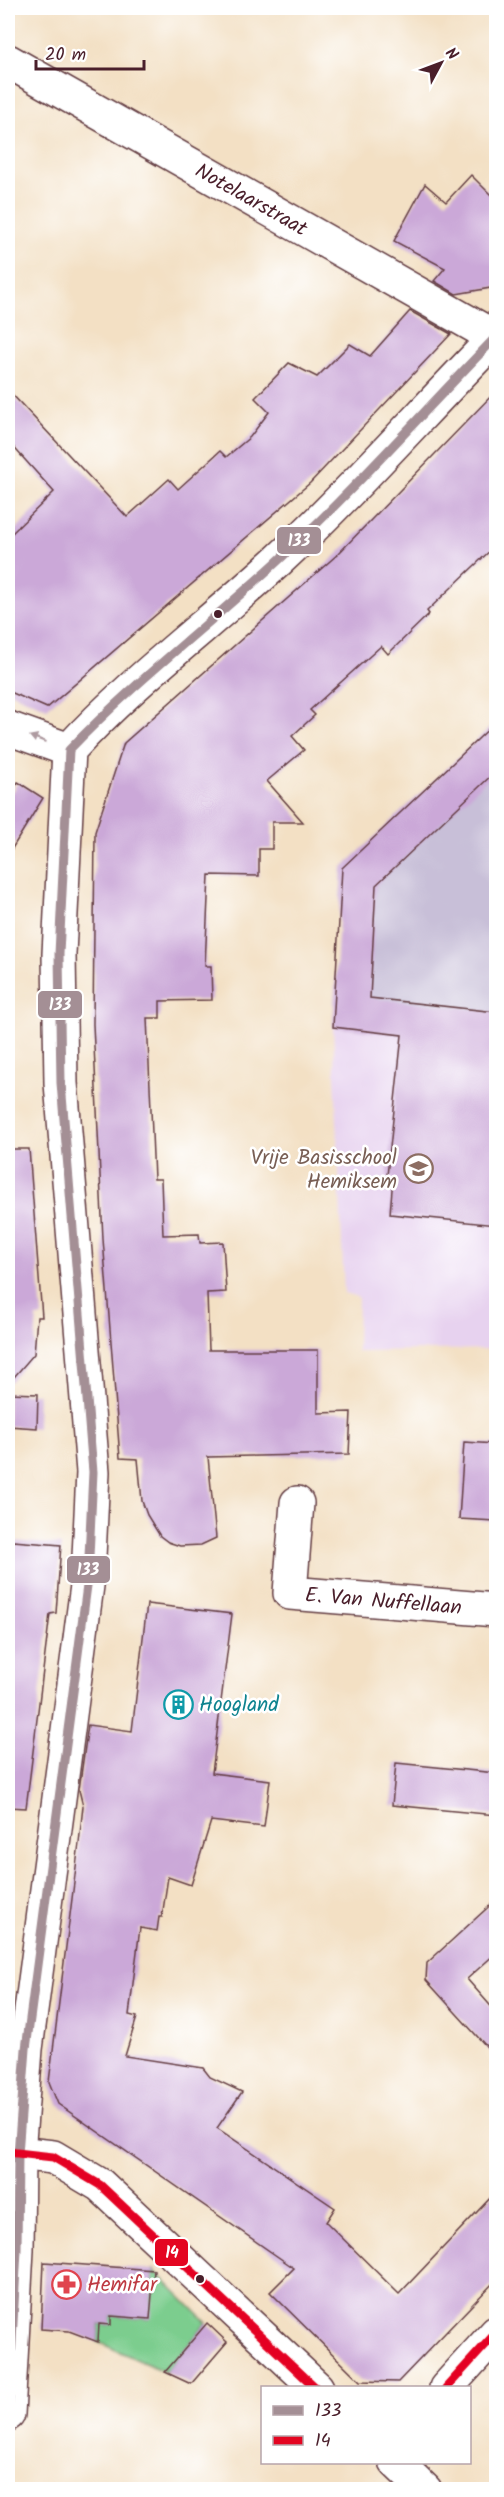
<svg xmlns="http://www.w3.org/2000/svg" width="504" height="2497" font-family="Kalam,sans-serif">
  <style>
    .built { fill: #e7d2ef }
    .industrial { fill: #c8bfd8 }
    .green { fill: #7ccd8e; stroke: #63765c; stroke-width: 1.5 }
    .building { fill: #cba8d8 }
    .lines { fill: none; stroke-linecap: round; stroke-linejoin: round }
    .minor-casing { stroke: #633c42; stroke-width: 36 }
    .minor { stroke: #fff; stroke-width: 33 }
    .bus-1-casing { stroke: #fff; stroke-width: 14 }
    .bus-2-casing { stroke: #fff; stroke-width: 14 }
    .bus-1 { stroke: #a48f95; stroke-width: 9 }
    .bus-2 { stroke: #e40521; stroke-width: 9 }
    .oneway { fill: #ae9aa0 }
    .bus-dot { fill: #4a1f2b; stroke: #fff; stroke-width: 2 }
    .labels { text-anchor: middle; stroke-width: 5; stroke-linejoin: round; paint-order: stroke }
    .street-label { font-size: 21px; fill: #4a1f2b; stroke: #fff }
    .education-label { font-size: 21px; fill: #785e54; stroke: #fff; text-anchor: end }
    .culture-label { font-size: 21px; fill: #0d838f; stroke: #fff; text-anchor: start }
    .health-label { font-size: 21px; fill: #be3a42; stroke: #fff; text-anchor: start }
    .line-badge { stroke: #fff; stroke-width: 2 }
    .badge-label { font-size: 16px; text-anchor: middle; font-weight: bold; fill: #fff }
  </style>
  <rect width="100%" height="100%" fill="#fff"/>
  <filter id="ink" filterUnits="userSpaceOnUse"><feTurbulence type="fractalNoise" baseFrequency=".0167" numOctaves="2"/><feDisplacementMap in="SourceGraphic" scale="12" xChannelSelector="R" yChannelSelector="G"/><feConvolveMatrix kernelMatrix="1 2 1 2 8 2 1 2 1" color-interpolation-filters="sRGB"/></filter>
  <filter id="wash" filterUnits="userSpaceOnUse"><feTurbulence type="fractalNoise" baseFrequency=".008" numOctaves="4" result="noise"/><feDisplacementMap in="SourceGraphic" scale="24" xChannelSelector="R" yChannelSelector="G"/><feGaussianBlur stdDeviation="1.35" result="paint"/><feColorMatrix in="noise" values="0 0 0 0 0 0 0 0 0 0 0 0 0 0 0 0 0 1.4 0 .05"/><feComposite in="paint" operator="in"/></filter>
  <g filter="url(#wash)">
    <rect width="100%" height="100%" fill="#f3e0c4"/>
    <!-- built -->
    <polygon class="built" points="333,1027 496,1045 496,1349 357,1351 358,1297 344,1293"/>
    <!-- industrial -->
    <polygon class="industrial" points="496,722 496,1045 333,1027 342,868"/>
    <!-- green -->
    <polygon class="green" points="154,2270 207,2323 165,2372 98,2342 99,2324 110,2325 111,2316 149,2319"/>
    <g id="blocks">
      <!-- building -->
      <g class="building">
        <polygon points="471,175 496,200 496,287 456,294 434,281 445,268 394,241 425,184 446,202"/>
        <polygon points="410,311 451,334 310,483 47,708 8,691 8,537 54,492 8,441 8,390 127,517 169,479 178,489 220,451 226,457 250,437 269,412 255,398 289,363 317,377 350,344 370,356"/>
        <polygon points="496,391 496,545 427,611 429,614 388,654 381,646 310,710 315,715 292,736 304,750 267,781 303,822 272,822 272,849 259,849 259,876 209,875 205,966 211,966 212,1000 160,1001 160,1018 147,1018 154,1179 161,1179 163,1235 199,1234 200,1243 223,1242 226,1292 207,1293 209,1350 318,1350 318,1413 351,1412 349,1454 208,1457 216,1538 201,1545 180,1546 168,1542 160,1536 147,1515 142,1501 138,1459 120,1458 103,1239 93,1024 95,832 124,743 338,554"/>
        <polygon points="496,722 496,771 376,885 370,998 496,1012 496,1225 390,1214 393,1177 387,1176 402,1035 333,1027 342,868"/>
        <polygon points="18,782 43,798 8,855 8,798"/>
        <polygon points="8,1149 29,1149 42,1317 37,1317 34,1354 8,1384"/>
        <polygon points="8,1393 38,1394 37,1428 8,1426"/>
        <polygon points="464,1442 496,1444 496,1521 459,1519"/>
        <polygon points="13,1541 61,1545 56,1613 50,1614 26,1808 8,1807 8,1562 11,1563"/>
        <polygon points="147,1604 232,1614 212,1773 270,1780 264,1827 211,1821 191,1885 168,1877 162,1917 159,1917 157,1931 140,1928 129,2015 137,2017 125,2056 203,2068 210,2077 242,2092 217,2128 335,2208 326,2222 399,2294 496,2192 496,2280 398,2382 360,2381 270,2292 294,2268 58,2104 49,2082 79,1843 83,1806 79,1790 88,1725 132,1731"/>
        <polygon points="396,1763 496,1773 496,1815 392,1805"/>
        <polygon points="496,1900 496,1953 467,1979 496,2012 496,2057 426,1980 427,1963"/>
        <polygon points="44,2262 154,2270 150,2319 111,2316 111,2325 99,2324 98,2342 69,2331 41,2329"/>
        <polygon points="207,2323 227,2342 191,2384 165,2372"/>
      </g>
    </g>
  </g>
  <g filter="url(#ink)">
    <use href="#blocks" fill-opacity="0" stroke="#633c42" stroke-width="1.5"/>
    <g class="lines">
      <defs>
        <g id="minor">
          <path id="s1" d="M8,61l488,277"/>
          <polyline points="8,728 69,750"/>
          <path id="s2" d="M297,1503l-7,90 206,17"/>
          <polyline points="8,2152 53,2157 100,2185 317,2388"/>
          <polyline points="446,2388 496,2333"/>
          <path d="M8,2414l9,-164 1,-96 8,-105 62,-471 5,-106 -32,-389 -2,-129 10,-204c64,-70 142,-127 212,-192 75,-70 143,-148 215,-221"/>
          <polyline points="396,2462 425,2490"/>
        </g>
      </defs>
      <!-- minor casing -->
      <use href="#minor" class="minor-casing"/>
      <!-- minor -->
      <use href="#minor" class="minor"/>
      <defs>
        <path id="bus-1" d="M8,2414l9,-164 1,-96 8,-105 62,-471 5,-106 -32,-389 -2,-129 10,-204c66,-69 142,-127 212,-192 75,-70 143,-147 215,-221"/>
        <g id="bus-2">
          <polyline points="8,2152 53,2157 100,2185 316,2388"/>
          <polyline points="446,2388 496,2333"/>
        </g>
      </defs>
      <!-- bus-1 casing -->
      <use href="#bus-1" class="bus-1-casing"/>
      <!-- bus-2 casing -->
      <use href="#bus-2" class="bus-2-casing"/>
      <!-- bus-1 -->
      <use href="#bus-1" class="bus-1"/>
      <!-- bus-2 -->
      <use href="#bus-2" class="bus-2"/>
    </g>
    <!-- one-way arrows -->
    <defs><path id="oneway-solid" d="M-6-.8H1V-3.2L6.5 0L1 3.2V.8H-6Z" transform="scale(1.5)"/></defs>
    <use class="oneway" href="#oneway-solid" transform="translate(38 739) rotate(-160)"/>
  </g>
  <!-- icons -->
  <defs>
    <symbol id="school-ring" viewBox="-11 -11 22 22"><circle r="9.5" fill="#fff" stroke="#8d6e63" stroke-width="1.5"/><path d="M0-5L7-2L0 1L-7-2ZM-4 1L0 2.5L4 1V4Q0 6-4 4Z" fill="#8d6e63"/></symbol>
    <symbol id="building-ring" viewBox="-11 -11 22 22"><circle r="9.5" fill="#fff" stroke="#0f9aa8" stroke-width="1.5"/><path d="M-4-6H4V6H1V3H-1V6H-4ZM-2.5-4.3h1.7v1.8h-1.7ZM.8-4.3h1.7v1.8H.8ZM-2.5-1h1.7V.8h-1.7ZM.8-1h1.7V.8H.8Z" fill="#0f9aa8"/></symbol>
    <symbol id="pharmacy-ring" viewBox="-11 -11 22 22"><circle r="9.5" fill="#fff" stroke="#e0444e" stroke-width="1.5"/><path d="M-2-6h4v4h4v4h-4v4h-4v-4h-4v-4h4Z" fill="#e0444e"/></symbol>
  </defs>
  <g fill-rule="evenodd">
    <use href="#school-ring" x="402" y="1152" width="33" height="33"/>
    <use href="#building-ring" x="162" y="1688" width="33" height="33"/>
    <use href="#pharmacy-ring" x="50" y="2268" width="33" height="33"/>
  </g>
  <!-- markers -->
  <g class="bus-dot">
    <circle cx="218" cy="614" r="5"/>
    <circle cx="200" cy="2279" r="5"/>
  </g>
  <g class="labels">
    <!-- street labels -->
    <g class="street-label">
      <text dy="7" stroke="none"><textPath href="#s1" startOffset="280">Notelaarstraat</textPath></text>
      <text dy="7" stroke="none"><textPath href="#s2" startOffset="184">E. Van Nuffellaan</textPath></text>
    </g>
    <!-- education labels -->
    <g class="education-label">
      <text x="397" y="1164">Vrije Basisschool<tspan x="397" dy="24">Hemiksem</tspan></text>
    </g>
    <!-- culture labels -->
    <g class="culture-label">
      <text x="199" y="1711">Hoogland</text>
    </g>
    <!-- health labels -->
    <g class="health-label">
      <text x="87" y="2291">Hemifar</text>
    </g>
  </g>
  <g class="line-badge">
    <rect x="276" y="526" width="46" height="29" rx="6" fill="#a48f95"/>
    <rect x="37" y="990" width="46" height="29" rx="6" fill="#a48f95"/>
    <rect x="66" y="1555" width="45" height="29" rx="6" fill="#a48f95"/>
    <rect x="154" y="2238" width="35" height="29" rx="6" fill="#e40521"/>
  </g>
  <g class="badge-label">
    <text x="299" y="546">133</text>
    <text x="60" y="1010">133</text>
    <text x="88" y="1575">133</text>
    <text x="172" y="2258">14</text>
  </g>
  <!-- margin -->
  <rect width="504" height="2497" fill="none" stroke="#fff" stroke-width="30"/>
  <!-- legend -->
  <rect x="261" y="2386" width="210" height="78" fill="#ffffff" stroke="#b7a5aa" stroke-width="1.5"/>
  <rect x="273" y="2406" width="30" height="9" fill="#a48f95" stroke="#b7a5aa" stroke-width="1.5"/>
  <text x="315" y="2416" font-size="18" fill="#4a1f2b">133</text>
  <rect x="273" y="2436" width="30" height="9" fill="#e40521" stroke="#b7a5aa" stroke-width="1.5"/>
  <text x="315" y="2446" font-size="18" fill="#4a1f2b">14</text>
  <!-- north arrow -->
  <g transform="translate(441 63) rotate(49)" stroke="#ffffff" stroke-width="4.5" paint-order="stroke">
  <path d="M0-4.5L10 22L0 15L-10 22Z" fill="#4a1f2b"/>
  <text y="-9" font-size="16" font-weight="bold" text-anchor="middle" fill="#4a1f2b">N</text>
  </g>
  <!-- scale -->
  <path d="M36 60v9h108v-9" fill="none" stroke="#4a1f2b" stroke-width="3"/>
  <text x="45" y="60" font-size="18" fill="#4a1f2b" stroke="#ffffff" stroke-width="4.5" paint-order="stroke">20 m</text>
</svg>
